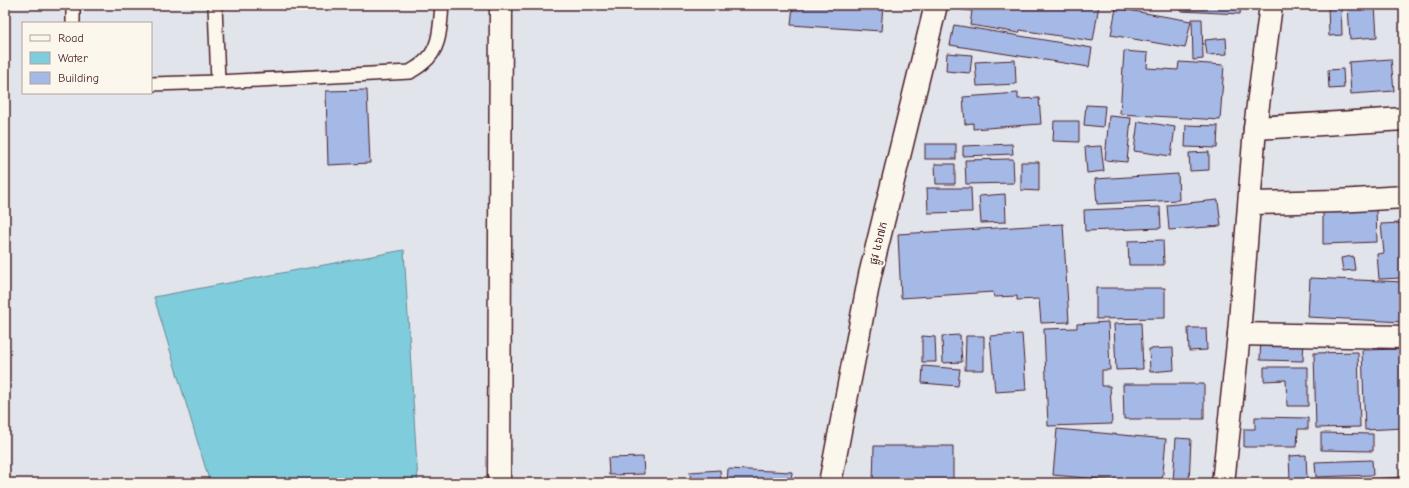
<svg xmlns="http://www.w3.org/2000/svg" width="1409" height="488" font-family="'Comic Neue','Noto Sans Khmer',sans-serif">
  <style>
    .water { fill: #7fcddc; stroke: #6a8795 }
    .building { fill: #a5b9e7; stroke: #4a1f2b }
    .lines { fill: none; stroke-linecap: round; stroke-linejoin: round }
    .service-casing { stroke: #4a1f2b; stroke-width: 16 }
    .minor-casing { stroke: #4a1f2b; stroke-width: 25 }
    .tertiary-casing { stroke: #4a1f2b; stroke-width: 25 }
    .service { stroke: #fbf7ec; stroke-width: 13 }
    .minor { stroke: #fbf7ec; stroke-width: 22 }
    .tertiary { stroke: #fbf7ec; stroke-width: 22 }
    .labels { text-anchor: middle; stroke-width: 4; stroke-linejoin: round; paint-order: stroke }
    .street-label { font-size: 11px; fill: #4a1f2b; stroke: #fbf7ec }
  </style>
  <rect width="100%" height="100%" fill="#e1e4ea"/>
  <filter id="ink" filterUnits="userSpaceOnUse"><feTurbulence type="fractalNoise" baseFrequency=".025" numOctaves="2"/><feDisplacementMap in="SourceGraphic" scale="8" xChannelSelector="R" yChannelSelector="G"/><feConvolveMatrix kernelMatrix="1 2 1 2 8 2 1 2 1" color-interpolation-filters="sRGB"/></filter>
  <g filter="url(#ink)">
    <!-- water -->
    <polygon class="water" points="404,250 418,483 210,483 154,297"/>
    <!-- building -->
    <g class="building">
      <polygon points="532,5 778,5 778,6 532,7"/>
      <polygon points="793,5 883,5 881,31 791,25"/>
      <polygon points="962,5 1099,5 1093,41 1020,30 1019,33 970,25 972,11 962,10"/>
      <polygon points="1182,5 1241,5 1240,14 1181,11"/>
      <polygon points="1328,5 1341,5 1342,35 1329,36"/>
      <polygon points="1348,5 1375,5 1377,37 1350,39"/>
      <polygon points="1116,8 1191,21 1185,48 1111,35"/>
      <polygon points="1192,19 1202,19 1203,59 1193,60"/>
      <polygon points="954,25 1092,48 1089,67 950,45"/>
      <polygon points="1226,38 1227,54 1207,55 1205,40"/>
      <polygon points="1124,51 1148,53 1147,68 1178,70 1179,62 1224,65 1220,120 1120,114"/>
      <polygon points="947,53 972,55 970,73 946,71"/>
      <polygon points="1391,59 1394,91 1351,94 1349,62"/>
      <polygon points="1015,60 1016,84 977,86 975,62"/>
      <polygon points="1343,69 1344,88 1329,89 1328,70"/>
      <polygon points="367,90 370,163 328,165 326,91"/>
      <polygon points="1018,93 1018,99 1039,98 1041,124 973,129 973,123 965,124 963,97"/>
      <polygon points="1086,105 1105,106 1103,127 1084,125"/>
      <polygon points="1109,116 1131,118 1127,162 1105,160"/>
      <polygon points="1054,121 1079,121 1079,142 1053,141"/>
      <polygon points="1138,121 1175,127 1171,156 1134,151"/>
      <polygon points="1186,125 1218,126 1217,148 1185,147"/>
      <rect x="925" y="144" width="31" height="15"/>
      <polygon points="1012,144 1013,154 963,156 963,146"/>
      <polygon points="1101,146 1104,171 1087,173 1085,147"/>
      <polygon points="1209,152 1209,170 1190,171 1189,153"/>
      <polygon points="1013,159 1014,183 966,184 965,160"/>
      <polygon points="1021,162 1039,162 1039,191 1021,190"/>
      <polygon points="935,164 955,164 955,184 936,184"/>
      <polygon points="1178,174 1179,200 1097,204 1095,179"/>
      <polygon points="927,188 971,188 972,212 928,213"/>
      <polygon points="1005,194 1006,222 981,223 979,196"/>
      <polygon points="1218,200 1221,226 1169,230 1167,205"/>
      <polygon points="1160,207 1161,228 1085,231 1084,210"/>
      <polygon points="1376,208 1377,242 1323,244 1323,210"/>
      <polygon points="1401,223 1404,278 1379,279 1377,254 1384,253 1381,224"/>
      <polygon points="1063,224 1069,322 1041,323 1039,299 1017,300 1017,296 994,297 993,292 901,298 898,234"/>
      <polygon points="1163,240 1164,265 1129,265 1128,241"/>
      <polygon points="1353,256 1355,270 1343,271 1341,258"/>
      <polygon points="1310,278 1404,282 1403,322 1308,317"/>
      <polygon points="1096,288 1165,288 1165,318 1096,319"/>
      <polygon points="1108,322 1110,370 1102,370 1102,386 1110,386 1112,424 1048,426 1044,329 1077,328 1077,324"/>
      <polygon points="1141,323 1143,369 1116,370 1114,324"/>
      <polygon points="1188,328 1206,328 1207,350 1189,351"/>
      <polygon points="1022,334 1026,390 995,392 990,336"/>
      <polygon points="960,335 962,362 943,363 942,336"/>
      <polygon points="1261,335 1304,337 1303,361 1260,360"/>
      <polygon points="922,336 935,337 936,362 922,362"/>
      <polygon points="966,336 984,336 984,370 965,370"/>
      <polygon points="1173,348 1174,370 1150,372 1149,349"/>
      <polygon points="1404,349 1404,428 1365,430 1362,350"/>
      <polygon points="1358,352 1360,427 1316,428 1314,353"/>
      <polygon points="923,366 960,369 958,386 922,383"/>
      <polygon points="1264,367 1308,367 1308,406 1287,406 1286,380 1264,381"/>
      <polygon points="1123,384 1204,384 1204,419 1124,419"/>
      <polygon points="1255,417 1308,418 1308,429 1298,429 1297,447 1244,447 1244,429 1255,429"/>
      <polygon points="1057,429 1166,439 1162,483 1143,483 1053,475"/>
      <polygon points="1321,433 1373,434 1373,451 1321,450"/>
      <polygon points="1176,438 1191,439 1189,483 1173,482"/>
      <polygon points="874,446 953,446 953,483 873,483"/>
      <polygon points="1306,455 1307,480 1290,480 1289,456"/>
      <polygon points="643,457 644,474 609,475 608,458"/>
      <polygon points="1372,460 1373,475 1316,477 1315,462"/>
      <polygon points="728,469 792,472 791,483 727,483"/>
      <polygon points="720,470 721,483 691,483 690,472"/>
      <polygon points="1404,477 1404,483 1321,482"/>
    </g>
    <g class="lines">
      <defs>
        <g id="service">
          <polyline points="73,5 73,23"/>
          <path d="M215,5l3,77 192,-10c4,-3 9,-5 13,-9 18,-13 17,-38 19,-58"/>
          <polyline points="151,84 218,82"/>
        </g>
        <g id="minor">
          <polyline points="1255,128 1404,119"/>
          <polyline points="1250,203 1338,201 1404,197"/>
          <polyline points="1239,334 1404,337"/>
          <polyline points="499,483 501,5"/>
          <polyline points="1223,483 1239,334 1255,128 1271,5"/>
        </g>
        <polyline id="tertiary" points="830,483 870,275 936,5"/>
      </defs>
      <!-- service casing -->
      <use href="#service" class="service-casing"/>
      <!-- minor casing -->
      <use href="#minor" class="minor-casing"/>
      <!-- tertiary casing -->
      <use href="#tertiary" class="tertiary-casing"/>
      <!-- service -->
      <use href="#service" class="service"/>
      <!-- minor -->
      <use href="#minor" class="minor"/>
      <!-- tertiary -->
      <use href="#tertiary" class="tertiary"/>
    </g>
  </g>
  <g class="labels">
    <!-- street labels -->
    <g class="street-label">
      <text transform="translate(878 243) rotate(-76)" y="4">ផ្លូវ ៤៦៧ក</text>
    </g>
  </g>
  <!-- margin -->
  <rect width="1409" height="488" fill="none" stroke="#fbf7ec" stroke-width="20"/>
  <rect x="10" y="10" width="1389" height="468" fill="none" stroke="#4a1f2b" stroke-width="1.5" filter="url(#ink)"/>
  <!-- legend -->
  <rect x="22" y="22" width="130" height="72" fill="#fbf7ec" stroke="#b4a19f"/>
  <rect x="30" y="35" width="20" height="6" fill="#fbf7ec" stroke="#b4a19f"/>
  <text x="58" y="42" font-size="12" fill="#4a1f2b">Road</text>
  <rect x="30" y="52" width="20" height="12" fill="#7fcddc" stroke="#b4a19f"/>
  <text x="58" y="62" font-size="12" fill="#4a1f2b">Water</text>
  <rect x="30" y="72" width="20" height="12" fill="#a5b9e7" stroke="#b4a19f"/>
  <text x="58" y="82" font-size="12" fill="#4a1f2b">Building</text>
</svg>
